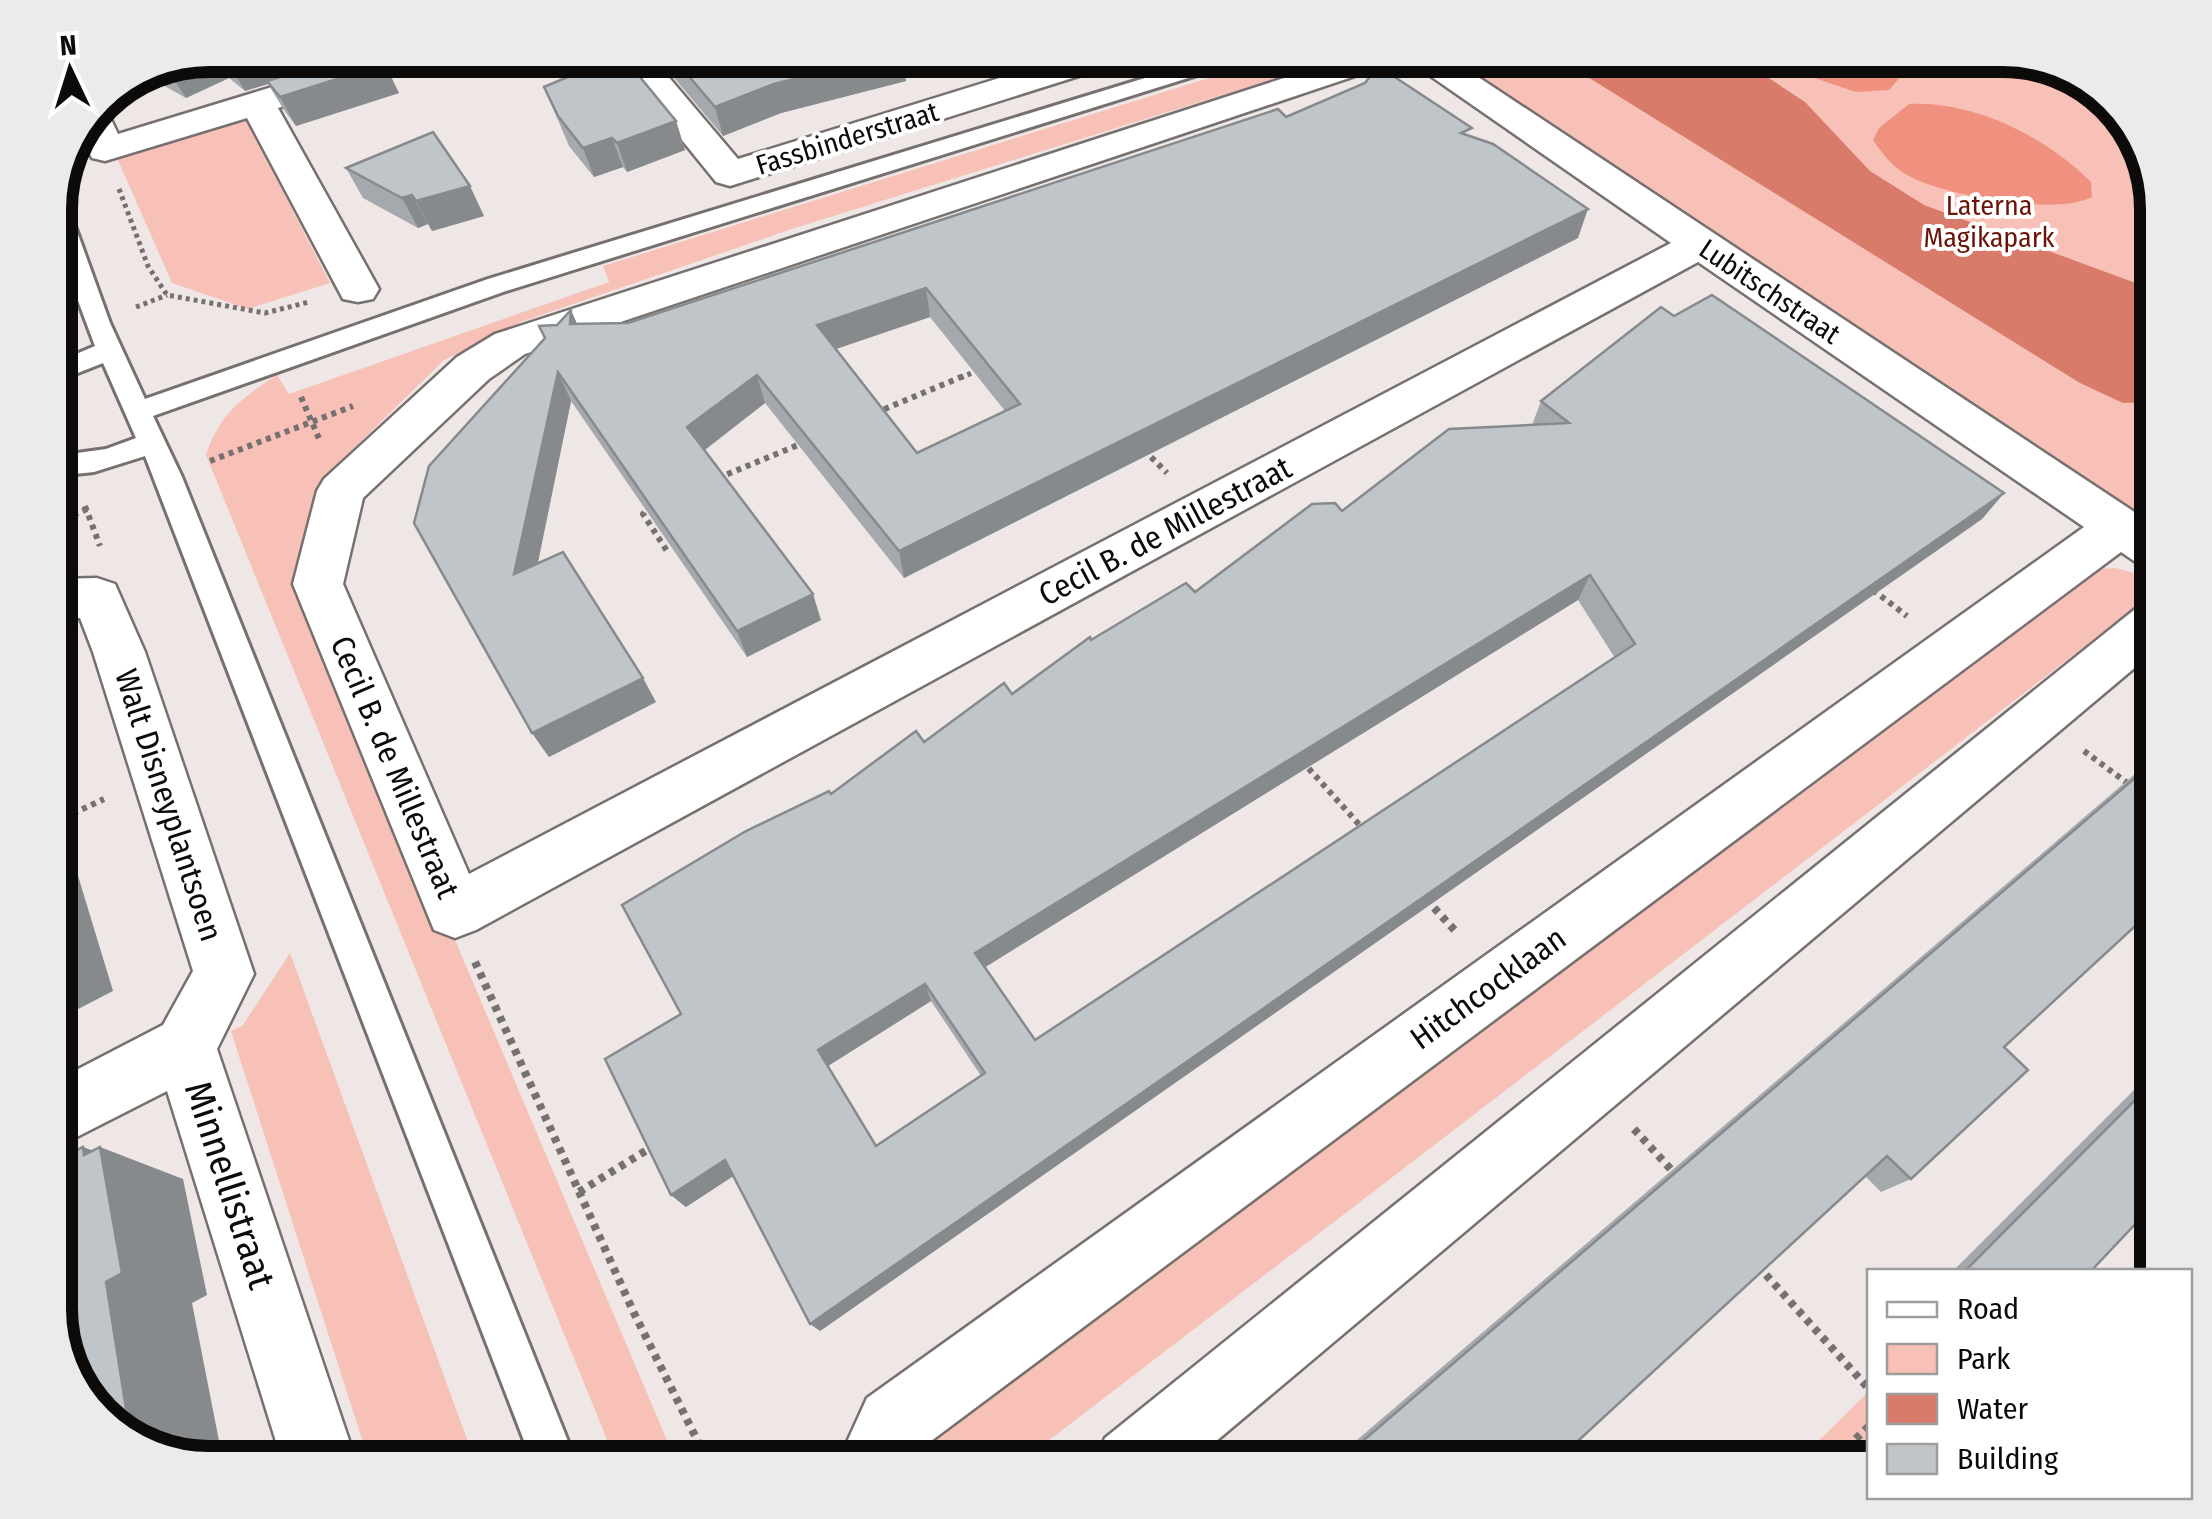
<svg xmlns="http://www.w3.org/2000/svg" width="2212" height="1519" font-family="'Fira Sans Condensed',sans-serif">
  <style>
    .green { fill: #f8c1b7 }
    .forest { fill: #f0917f }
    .water { fill: #d87b6a }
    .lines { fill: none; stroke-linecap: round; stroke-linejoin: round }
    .lane-casing { stroke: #76706f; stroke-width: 6 }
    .street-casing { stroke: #76706f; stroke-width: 5 }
    .path-far2 { stroke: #767170; stroke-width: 5; stroke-dasharray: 4 4; stroke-linecap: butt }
    .path-far1 { stroke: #767170; stroke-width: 6; stroke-dasharray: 5 5; stroke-linecap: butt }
    .path { stroke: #767170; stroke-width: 8; stroke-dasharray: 6 6; stroke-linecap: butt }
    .lane { fill: #fff; fill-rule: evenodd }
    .street { fill: #fff; fill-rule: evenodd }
    .wall { fill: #a5a9ad; fill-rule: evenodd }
    .shaded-wall { fill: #868a8d }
    .building { fill: #c0c5c9; stroke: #868a8d; stroke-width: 2.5; fill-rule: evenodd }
    .labels { text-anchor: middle; stroke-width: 8; stroke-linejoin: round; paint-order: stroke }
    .far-street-label { font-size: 28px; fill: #0d0b0a; stroke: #fff }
    .far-park-label { font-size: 28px; fill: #69150a; stroke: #fff }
    .street-label { font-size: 32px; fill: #0d0b0a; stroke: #fff }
    .near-street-label { font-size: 38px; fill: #0d0b0a; stroke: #fff }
    .rim { fill: none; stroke: #0d0b0a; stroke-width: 12 }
  </style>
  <rect width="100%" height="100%" fill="#eee7e6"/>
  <!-- green -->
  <g class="green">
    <path d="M1283,55h68l-556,173 -274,94 -77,38 -96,94 -26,39 -24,76 379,895h-60l-411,-1009c13,-40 36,-58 71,-80l12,19 320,-112 -6,-16z"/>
    <polygon points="1445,55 2002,55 2089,81 2137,133 2157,209 2157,529"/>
    <polygon points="245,118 330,283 248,309 172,283 117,158"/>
    <polygon points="2116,568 2137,574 2152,595 1018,1464 909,1464 913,1448 2101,569"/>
    <polygon points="290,953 476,1464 370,1464 231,1031 243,1025"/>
    <polygon points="1869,1391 1869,1464 1795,1464"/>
  </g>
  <!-- forest -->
  <g class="forest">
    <polygon points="1764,55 1898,55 1908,68 1889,90 1856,92 1770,63"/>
    <path d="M1909,104c66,-3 135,32 182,78l1,15c-37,19 -142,-1 -179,-19 -18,-8 -29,-22 -40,-38l6,-12z"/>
  </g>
  <!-- water -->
  <polygon class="water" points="1561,55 1734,55 1805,102 1870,171 1924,205 2141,285 2157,297 2157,402 2123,403 2080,383 1562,61"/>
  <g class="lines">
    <defs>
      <polygon id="lane" points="1220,55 1252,55 1249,59 506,291 153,416 182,477 577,1464 533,1464 145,456 94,472 55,476 55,456 106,449 136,438 103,363 55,382 55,363 95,346 55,239 57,197 67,204 110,323 145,399 488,279"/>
      <g id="street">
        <polygon points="377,55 432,55 426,62 278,108 379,289 373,299 358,302 343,299 247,118 105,161 92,158 83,140 98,107 106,109 118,134"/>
        <polygon points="613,55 650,55 738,159 1074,55 1129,55 1123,62 730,186 716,182"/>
        <path d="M1355,55h90l712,472v44l-17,-6 -19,-13 -1202,898 -6,14h-76l30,-66 1217,-871 -386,-265 -1222,668 -21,8 -21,-8 -141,-346 24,-93 7,-12 133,-122 38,-23zM1406,59l265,184 -1202,631 -126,-290 20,-86 126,-119 36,-25z"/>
        <polygon points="97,578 115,584 145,652 254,974 217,1049 357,1464 283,1464 167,1091 55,1148 55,1081 163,1025 193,971 93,652 80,618 55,619 55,579"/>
        <polygon points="2157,600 2157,649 1189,1464 1094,1464 1105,1438 2139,606"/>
      </g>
    </defs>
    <!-- lane casing -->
    <use href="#lane" class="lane-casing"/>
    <!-- street casing -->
    <use href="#street" class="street-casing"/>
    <!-- path-far2 -->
    <g class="path-far2">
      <polyline points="119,189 148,266 167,295 265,313 309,302"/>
      <polyline points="136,307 167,295"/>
      <polyline points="960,378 979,370"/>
    </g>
    <!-- path-far1 -->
    <g class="path-far1">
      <polyline points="301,397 320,441"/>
      <polyline points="875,413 966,375"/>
      <polyline points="1144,450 1167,473"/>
      <polyline points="210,461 353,406"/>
      <polyline points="718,478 803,443"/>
      <polyline points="651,505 643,514 669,554"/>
      <polyline points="85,506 100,546"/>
      <polyline points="55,523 87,509"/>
      <polyline points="1873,590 1907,616"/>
      <polyline points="2084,751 2130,785"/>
      <polyline points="1302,761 1364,830"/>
      <polyline points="55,822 104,799"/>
    </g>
    <!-- path -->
    <g class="path">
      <polyline points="1426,899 1458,934"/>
      <polyline points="475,962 634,1313 709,1464"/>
      <polyline points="1634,1129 1676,1175"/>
      <polyline points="579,1192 655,1145"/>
      <polyline points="1758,1266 1870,1390"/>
      <polyline points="1830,1464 1870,1425"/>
    </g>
    <!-- lane -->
    <use href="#lane" class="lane"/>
    <!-- street -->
    <use href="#street" class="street"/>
  </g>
  <!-- wall -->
  <g class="wall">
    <polygon points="210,55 373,55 399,93 296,126 284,110 268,84 245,91 229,78 186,98 152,79"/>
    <polygon points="655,55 989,55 905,77 906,81 781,113 723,136"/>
    <polygon points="596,66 676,121 685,150 627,172 623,167 594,177 569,146 544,87"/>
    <path d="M1286,117l184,19 108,102 -674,340 -139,-175 -60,47 116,170 -74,37 -176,-256 -33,162 118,139 -107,55 -17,-24 -118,-210 143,-198 14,-15 6,14 51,-1zM930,317l75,94 -88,42 -81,-104z"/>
    <polygon points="346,168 484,216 432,231 428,224 418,228 363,198"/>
    <path d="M1674,316l330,177 -22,26 -1162,812 -87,-155 -47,31 -15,-12 10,-181 150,-220 181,-100 79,-54 104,-48 147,-81 190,-86 9,-24zM1578,600l37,58 -580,382 -50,-73zM931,1001l50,75 -105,70 -48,-80z"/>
    <polygon points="2157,755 2157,906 2004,1047 1911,1179 1881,1192 1865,1176 1553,1464 1329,1464"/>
    <polygon points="2157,1067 2157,1201 2090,1272 1952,1272"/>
  </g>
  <!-- shaded-wall -->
  <g class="shaded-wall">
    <polygon points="210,55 215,55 229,78 186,98 169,72"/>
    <polygon points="252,55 360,55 245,91 228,62"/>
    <polygon points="498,55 516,55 500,60"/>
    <polygon points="888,55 989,55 905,77 906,81 781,113 723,136 715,107 774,84"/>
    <polygon points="385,64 399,93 296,126 280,97"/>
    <polygon points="676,121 685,150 627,172 617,143"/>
    <polygon points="612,138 623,167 594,177 583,148"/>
    <polygon points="470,186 484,216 432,231 416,201"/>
    <polygon points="412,195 428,224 418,228 402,198"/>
    <polygon points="1588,209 1578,238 904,578 899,551"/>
    <polygon points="926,288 930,317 824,353 817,325"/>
    <polygon points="571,310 583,338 570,324"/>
    <polygon points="558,372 571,401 530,600 514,574"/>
    <polygon points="757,375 765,403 698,455 687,427"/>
    <polygon points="2004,493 1982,519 820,1331 810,1324"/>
    <polygon points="1590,575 1578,600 979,971 975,953"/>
    <polygon points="813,594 821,620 747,657 737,631"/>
    <polygon points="643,678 656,702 549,757 532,733"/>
    <polygon points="55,800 113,991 55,1021"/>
    <polygon points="925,984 931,1001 828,1066 818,1050"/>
    <polygon points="83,1147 102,1154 100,1147 183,1179 207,1295 192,1303 220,1446 238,1448 242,1464 210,1464 131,1440"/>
    <polygon points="725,1160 738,1173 686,1207 671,1195"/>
  </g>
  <!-- building -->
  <g class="building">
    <polygon points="219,55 252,55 228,62"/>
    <polygon points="353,55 373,55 385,64 280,97 267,81"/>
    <polygon points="592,55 622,55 676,121 617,143 612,138 583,148 558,116 544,87 596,65"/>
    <polygon points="671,55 888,55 774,84 715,107"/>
    <path d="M1378,66l94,62 -11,5 32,11 95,65 -689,342 -142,-176 -70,52 126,167 -76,37 -179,-259 -44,202 49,-22 80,126 -111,55 -118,-210 15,-57 116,-128 -6,-12 18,-1 14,-15 -1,14 58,-1 650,-214 8,8 79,-34zM926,288l94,116 -103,49 -100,-128z"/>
    <polygon points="433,132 470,186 416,201 412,195 402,198 346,168"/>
    <path d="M1712,295l292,198 -1194,831 -85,-164 -54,35 -66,-136 76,-45 -59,-109 124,-74 83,-40 2,3 85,-63 8,11 80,-59 8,11 78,-57 1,3 95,-57 9,9 117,-88 23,-1 7,8 107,-82 120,-6 -28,-22 120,-94 13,9zM1590,575l45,69 -600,396 -60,-87zM925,984l60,89 -109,73 -58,-96z"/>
    <polygon points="2157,759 2157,906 2004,1047 2028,1070 1911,1179 1887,1156 1553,1464 1336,1464"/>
    <polygon points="55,890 79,973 55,985"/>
    <polygon points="2157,1078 2157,1201 2090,1272 1964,1272"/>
    <polygon points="83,1147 84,1155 100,1147 122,1273 106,1282 131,1440 123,1438 75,1386 55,1319 55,1161"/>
  </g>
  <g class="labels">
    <!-- far-street labels -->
    <g class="far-street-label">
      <text transform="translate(847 138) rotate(-17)" y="10">Fassbinderstraat</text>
      <text transform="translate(1770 291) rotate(34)" y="10">Lubitschstraat</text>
    </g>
    <!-- far-park labels -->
    <g class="far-park-label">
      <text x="1989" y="215">Laterna<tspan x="1989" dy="32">Magikapark</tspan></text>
    </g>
    <!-- street labels -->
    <g class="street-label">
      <text transform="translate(1165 531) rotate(-28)" y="11">Cecil B. de Millestraat</text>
      <text transform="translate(395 767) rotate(67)" y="11">Cecil B. de Millestraat</text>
      <text transform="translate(169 805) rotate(72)" y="11">Walt Disneyplantsoen</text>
      <text transform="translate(1488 988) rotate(-36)" y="11">Hitchcocklaan</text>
    </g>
    <!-- near-street labels -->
    <g class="near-street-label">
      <text transform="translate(230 1185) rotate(72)" y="13">Minnellistraat</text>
    </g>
  </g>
  <!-- crop -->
  <path d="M0 0H2212V1519H0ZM209 72H2003A137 137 0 0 1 2140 209V1309A137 137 0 0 1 2003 1446H209A137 137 0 0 1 72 1309V209A137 137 0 0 1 209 72Z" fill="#ecebeb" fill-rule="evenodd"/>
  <path class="rim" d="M209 72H2003A137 137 0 0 1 2140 209V1309A137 137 0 0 1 2003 1446H209A137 137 0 0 1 72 1309V209A137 137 0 0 1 209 72Z"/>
  <!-- legend -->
  <rect x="1867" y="1269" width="325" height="230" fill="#ffffff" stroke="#9e9d9d" stroke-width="2.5"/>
  <rect x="1887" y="1302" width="50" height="15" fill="#ffffff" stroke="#9e9d9d" stroke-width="2.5"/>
  <text x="1957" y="1319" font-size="30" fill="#0d0b0a">Road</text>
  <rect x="1887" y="1344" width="50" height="30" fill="#f8c1b7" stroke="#9e9d9d" stroke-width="2.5"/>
  <text x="1957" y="1369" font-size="30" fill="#0d0b0a">Park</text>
  <rect x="1887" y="1394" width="50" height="30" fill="#d87b6a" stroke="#9e9d9d" stroke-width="2.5"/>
  <text x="1957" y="1419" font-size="30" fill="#0d0b0a">Water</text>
  <rect x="1887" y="1444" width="50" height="30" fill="#c0c5c9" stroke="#9e9d9d" stroke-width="2.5"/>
  <text x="1957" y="1469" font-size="30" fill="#0d0b0a">Building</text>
  <!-- north arrow -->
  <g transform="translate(70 70) rotate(356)" stroke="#ffffff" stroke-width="8" paint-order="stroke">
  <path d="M0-8L18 38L0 25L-18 38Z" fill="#0d0b0a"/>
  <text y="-15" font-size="28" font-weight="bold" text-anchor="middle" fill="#0d0b0a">N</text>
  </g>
</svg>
